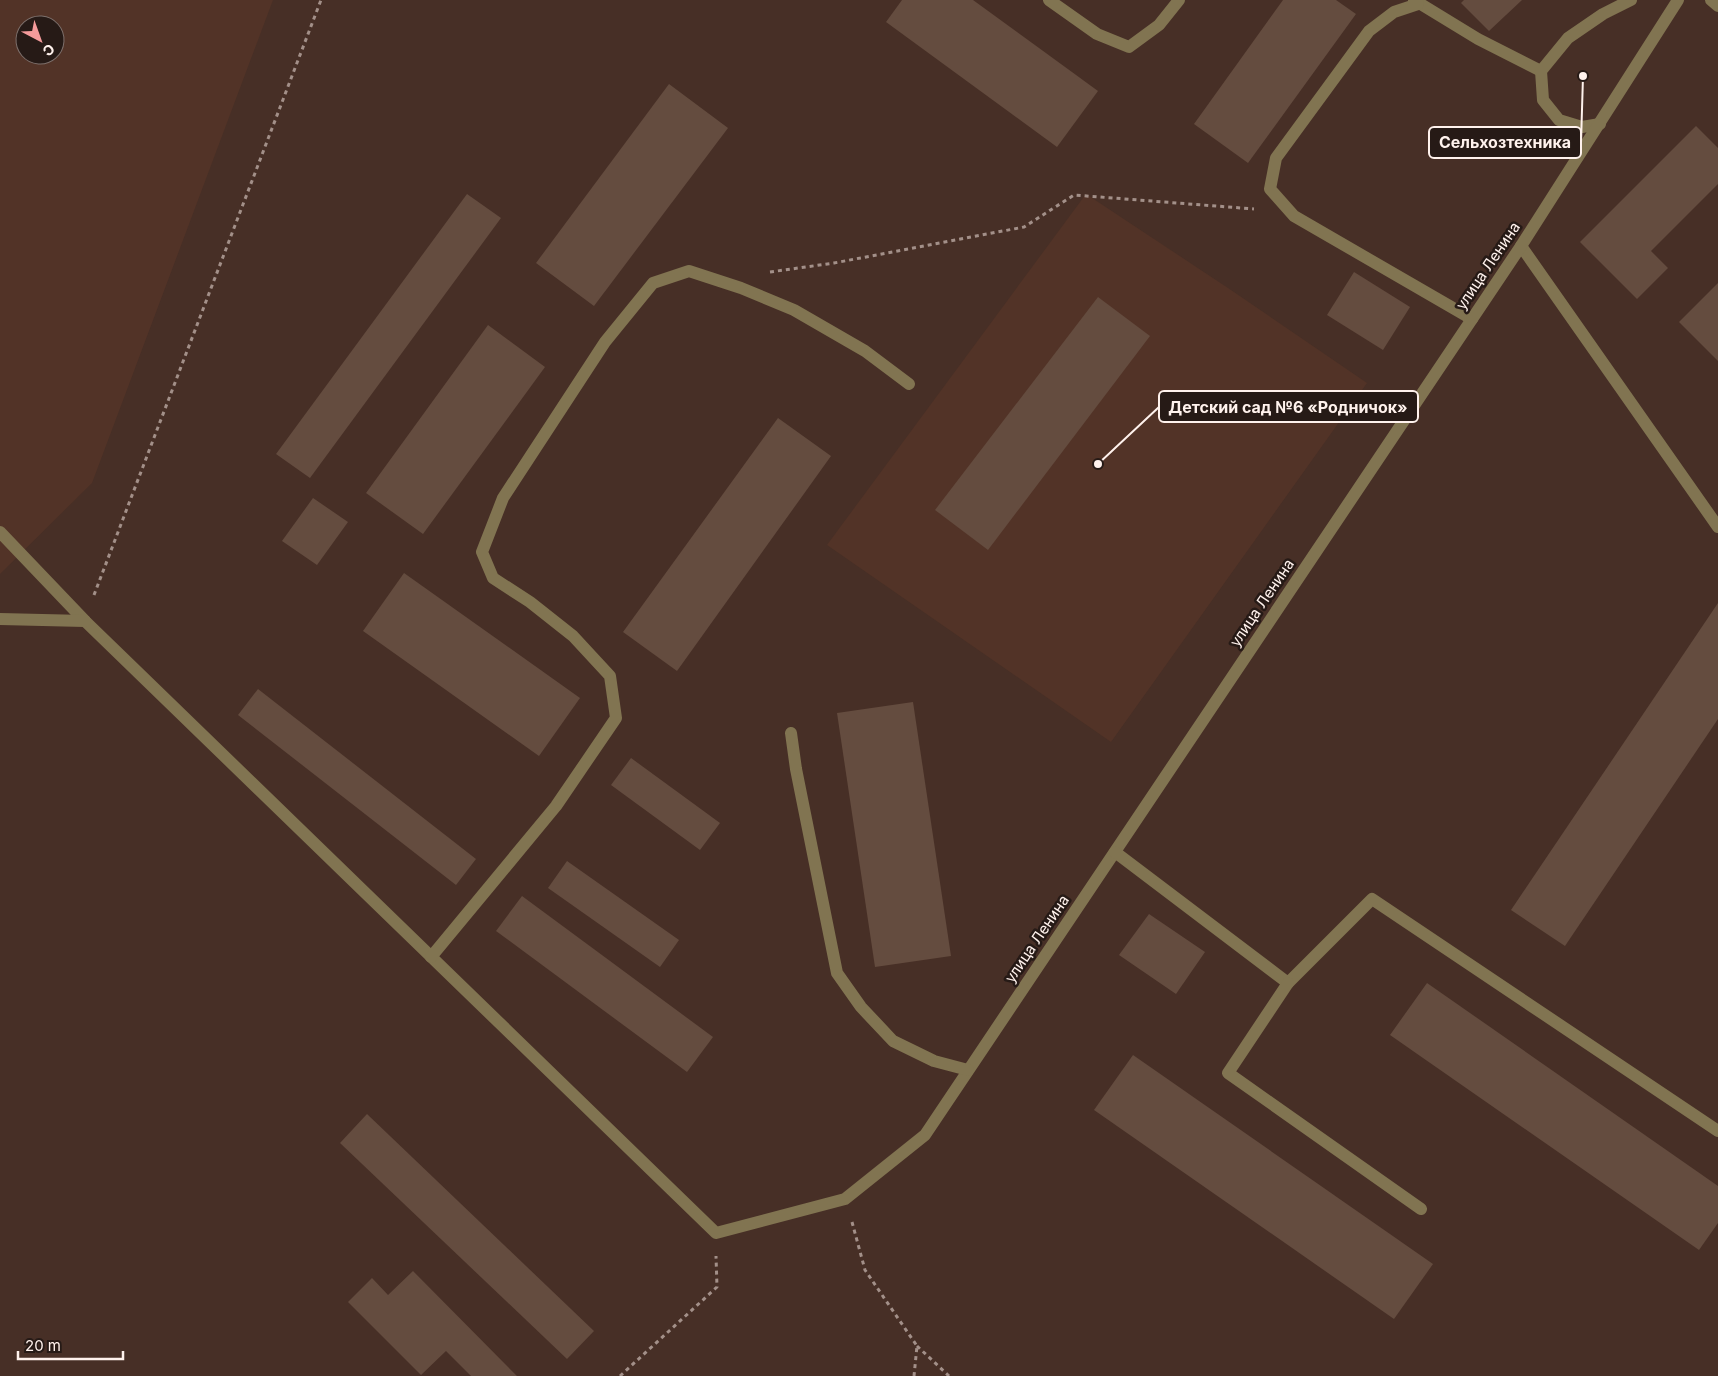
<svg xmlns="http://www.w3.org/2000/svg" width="1718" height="1376" font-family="Inter,sans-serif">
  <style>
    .built { fill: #523327; fill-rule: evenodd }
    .building { fill: #644c3f }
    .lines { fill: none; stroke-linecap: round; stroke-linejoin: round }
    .path { stroke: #a39089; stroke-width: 3; stroke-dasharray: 4 4; stroke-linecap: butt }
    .minor { stroke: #817451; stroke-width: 12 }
    .labels { text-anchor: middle; stroke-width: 5; stroke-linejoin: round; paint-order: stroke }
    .street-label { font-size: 15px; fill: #fff2ed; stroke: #261a16 }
    .leader { fill: none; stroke: #fff2ed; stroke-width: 2 }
    .callout-dot { fill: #fff2ed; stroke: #261a16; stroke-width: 2 }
    .callout { fill: #261a16; stroke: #fff2ed; stroke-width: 2 }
    .callout-label { font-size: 16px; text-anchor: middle; font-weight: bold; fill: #fff2ed }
  </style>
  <rect width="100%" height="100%" fill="#472f26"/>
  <!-- built -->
  <g class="built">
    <path d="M0,0h273l-181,483 -92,91zM25,25h30v30h-30z"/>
    <polygon points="1086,194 1228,288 1367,383 1111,742 827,545"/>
  </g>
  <!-- building -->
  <g class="building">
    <polygon points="902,0 973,0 1098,91 1057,147 886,22"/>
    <polygon points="1283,0 1336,0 1356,14 1248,163 1194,124"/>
    <polygon points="1464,0 1522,0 1489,31 1461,3"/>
    <polygon points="669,84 728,128 594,306 536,263"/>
    <polygon points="1696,126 1718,148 1718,184 1651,251 1668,268 1637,299 1580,242"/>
    <polygon points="467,194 501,218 310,478 276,454"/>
    <polygon points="1354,272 1410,307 1383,350 1327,315"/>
    <polygon points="1718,283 1718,361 1679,322"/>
    <polygon points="1098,297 1150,336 988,550 935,510"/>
    <polygon points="488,325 545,367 423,534 366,493"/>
    <polygon points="778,418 831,456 677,671 623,632"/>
    <polygon points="313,498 348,522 317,565 282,541"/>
    <polygon points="404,573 580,698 539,756 363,631"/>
    <polygon points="1718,603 1718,719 1565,946 1511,910"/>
    <polygon points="258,689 476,859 456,885 238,715"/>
    <polygon points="913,702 951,956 875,967 837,713"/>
    <polygon points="631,758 720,823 700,850 611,785"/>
    <polygon points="567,861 679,940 660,967 548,888"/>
    <polygon points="522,896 713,1037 687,1072 496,931"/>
    <polygon points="1149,914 1205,952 1176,994 1119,955"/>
    <polygon points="1427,983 1718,1186 1718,1223 1699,1250 1390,1035"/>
    <polygon points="1133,1055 1433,1264 1394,1319 1094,1110"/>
    <polygon points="367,1114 594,1331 567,1359 340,1143"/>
    <polygon points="413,1271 517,1376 471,1376 446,1351 421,1375 348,1302 372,1278 388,1295"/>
  </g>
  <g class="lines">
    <!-- path -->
    <g class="path">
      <polyline points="770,272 834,263 1024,227 1074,195 1254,209"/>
      <polyline points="94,595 321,0"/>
      <polyline points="852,1222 865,1270 917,1346 914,1376"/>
      <polyline points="917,1346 949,1376"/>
      <polyline points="620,1376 717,1287 716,1256"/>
    </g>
    <!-- minor -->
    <g class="minor">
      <polyline points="1049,0 1097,34 1129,47 1159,25 1179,0"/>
      <polyline points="1414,0 1478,39 1541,71"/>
      <polyline points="1711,0 1718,6"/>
      <polyline points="1418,4 1394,12 1369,31 1276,158 1270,189 1294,216 1472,319"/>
      <polyline points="1600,124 1582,127 1559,120 1543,100 1541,71 1568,38 1603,14 1631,0"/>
      <polyline points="1521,246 1718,527"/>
      <polyline points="0,532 85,621 716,1233 845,1199 925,1135 1521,246 1678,0"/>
      <polyline points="0,619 85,621"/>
      <polyline points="791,733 796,769 837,973 861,1007 893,1041 934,1061 968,1070"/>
      <polyline points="1115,852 1288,983 1372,899 1718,1131"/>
      <polyline points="431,957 556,806 616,718 610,676 573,636 530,602 493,578 482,552 503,498 605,342 653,283 689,271 741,288 794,310 865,351 909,384"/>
      <polyline points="1288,983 1228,1073 1421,1209"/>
    </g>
  </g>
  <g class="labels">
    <!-- street labels -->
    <g class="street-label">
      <text transform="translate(1488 266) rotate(-56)" y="5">улица Ленина</text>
      <text transform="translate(1262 603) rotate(-56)" y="5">улица Ленина</text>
      <text transform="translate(1037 939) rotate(-56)" y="5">улица Ленина</text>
    </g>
  </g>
  <!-- callouts -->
  <path class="leader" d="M1583 76L1581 143M1098 464L1159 407"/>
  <g class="callout-dot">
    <circle cx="1583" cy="76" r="5"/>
    <circle cx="1098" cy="464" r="5"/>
  </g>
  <g class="callout">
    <rect x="1429" y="127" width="152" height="31" rx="5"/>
    <rect x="1159" y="391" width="259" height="31" rx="5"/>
  </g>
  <g class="callout-label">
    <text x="1505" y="148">Сельхозтехника</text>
    <text x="1288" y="413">Детский сад №6 «Родничок»</text>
  </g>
  <!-- north arrow -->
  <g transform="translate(40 40) rotate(139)"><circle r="24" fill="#261a16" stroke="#7d706c"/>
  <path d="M0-4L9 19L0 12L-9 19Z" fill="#f59b9b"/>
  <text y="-8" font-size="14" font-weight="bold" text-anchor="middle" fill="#fff2ed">С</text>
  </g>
  <!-- scale -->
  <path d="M18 1351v8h105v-8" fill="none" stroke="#fff2ed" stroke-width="2.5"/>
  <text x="25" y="1351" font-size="15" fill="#fff2ed" stroke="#261a16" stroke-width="4" paint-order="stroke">20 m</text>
</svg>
